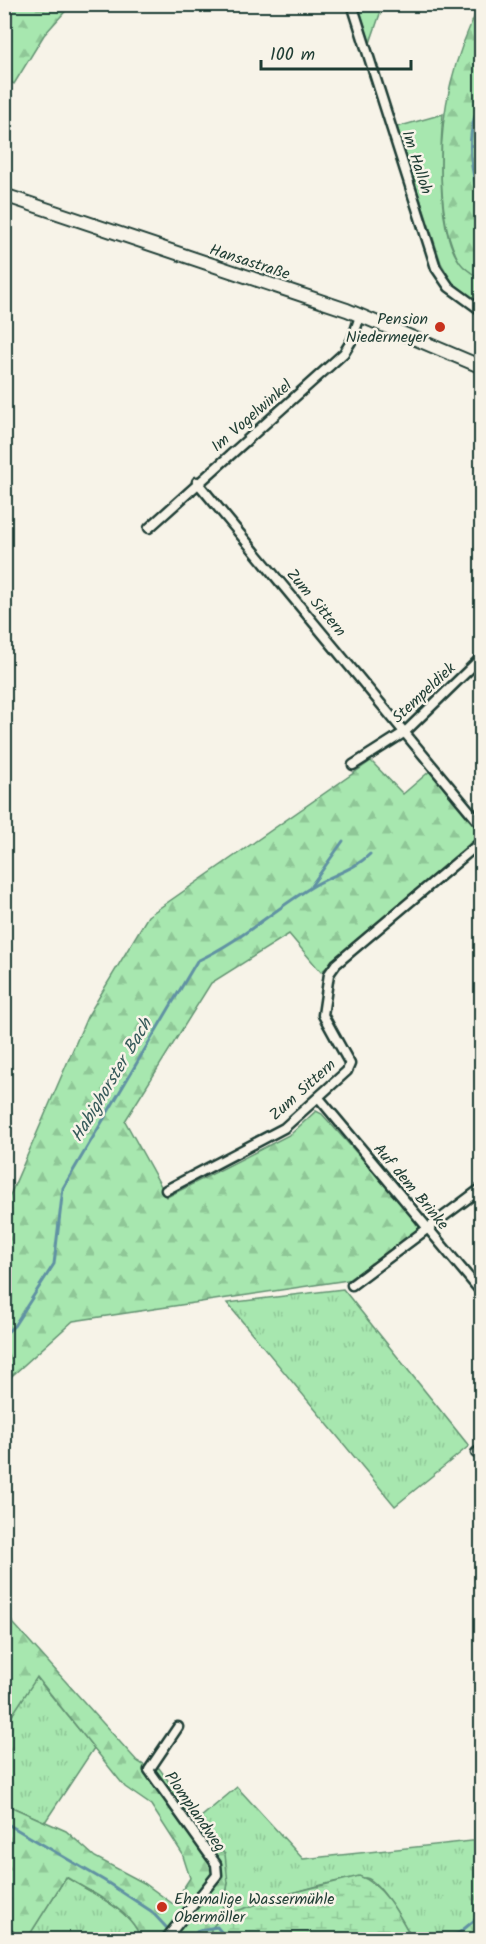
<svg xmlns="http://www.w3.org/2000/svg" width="486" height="1944" font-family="Kalam,sans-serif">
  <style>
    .grass { fill: url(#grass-tufts); stroke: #639272; stroke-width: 1.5 }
    .forest { fill: url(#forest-firs); stroke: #639272; stroke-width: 1.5 }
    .wetland { fill: url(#wetland-marsh); stroke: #639272; stroke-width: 1.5 }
    .green { fill: #a7e7af; stroke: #639272; stroke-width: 1.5 }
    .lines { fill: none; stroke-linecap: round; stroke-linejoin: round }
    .stream { stroke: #6192a3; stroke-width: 3 }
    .minor-casing { stroke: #1f3d34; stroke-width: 13 }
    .secondary-casing { stroke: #1f3d34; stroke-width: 16 }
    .minor { stroke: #f7f3e8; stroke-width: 8 }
    .secondary { stroke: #f7f3e8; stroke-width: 12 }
    .poi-dot { fill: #c8321e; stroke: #f7f3e8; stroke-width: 2 }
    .labels { text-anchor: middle; stroke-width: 5; stroke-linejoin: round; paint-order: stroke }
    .street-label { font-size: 16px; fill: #1f3d34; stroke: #f7f3e8 }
    .poi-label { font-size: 16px; fill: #1f3d34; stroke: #f7f3e8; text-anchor: end }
    .water-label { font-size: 18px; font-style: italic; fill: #355959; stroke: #f7f3e8 }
  </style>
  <defs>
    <pattern id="grass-tufts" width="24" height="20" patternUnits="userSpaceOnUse" patternTransform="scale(1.5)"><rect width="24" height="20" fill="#a7e7af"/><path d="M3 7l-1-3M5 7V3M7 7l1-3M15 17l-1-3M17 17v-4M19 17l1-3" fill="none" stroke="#8fc797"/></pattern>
    <pattern id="forest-firs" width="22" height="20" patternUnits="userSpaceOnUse" patternTransform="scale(1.5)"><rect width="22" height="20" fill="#a7e7af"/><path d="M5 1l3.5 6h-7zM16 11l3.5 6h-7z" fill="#8fc797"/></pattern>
    <pattern id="wetland-marsh" width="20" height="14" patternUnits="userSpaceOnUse" patternTransform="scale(1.5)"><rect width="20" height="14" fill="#a7e7af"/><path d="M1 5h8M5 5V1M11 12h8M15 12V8" fill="none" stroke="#8fc797"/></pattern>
  </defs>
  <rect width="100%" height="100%" fill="#f7f3e8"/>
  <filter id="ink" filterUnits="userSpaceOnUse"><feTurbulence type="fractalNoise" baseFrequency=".0167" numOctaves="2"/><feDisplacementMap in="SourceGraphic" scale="12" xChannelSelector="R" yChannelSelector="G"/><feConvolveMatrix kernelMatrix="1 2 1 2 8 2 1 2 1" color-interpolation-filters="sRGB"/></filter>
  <g filter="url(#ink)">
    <!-- grass -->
    <g class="grass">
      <polygon points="358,5 383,5 370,43"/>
      <polygon points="343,1289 469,1446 395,1506 227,1303"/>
      <polygon points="36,1677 94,1748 45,1822 5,1804 5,1726"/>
      <path d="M237,1787l66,72 178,-19v86l-15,13h-59l3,-4c-7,-14 -28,-49 -41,-56 -15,-9 -125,30 -147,37l6,-33 -34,-60z"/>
      <path d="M66,1877c22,14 70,35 74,62l-109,1 -3,-3z"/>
    </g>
    <!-- forest -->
    <g class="forest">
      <polygon points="4,5 71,5 44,35 14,84 5,78"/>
      <path d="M480,5h1v275c-6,-5 -17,-10 -21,-17 -13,-23 -16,-46 -18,-71 -5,-66 8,-128 38,-187z"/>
      <polygon points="371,761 403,794 431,770 481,831 470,847 321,972 289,934 211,983 125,1121 167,1197 291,1134 316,1111 322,1114 423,1227 348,1280 73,1321 5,1382 5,1207 87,1017 148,916"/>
      <path d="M5,1614l132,147 13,8 9,-1 26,36 9,19 31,31 3,29 -6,33 -11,13v10h-71c-4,-27 -52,-48 -74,-62l-39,62h-22v-135l61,27 29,26 49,26 29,21 17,-26 -8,-25 -31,-48 -26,-18 -88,-110 -32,49z"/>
    </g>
    <!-- wetland -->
    <path class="wetland" d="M359,1876c23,7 40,38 51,59l-3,4h-196v-10l11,-13 66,-22z"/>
    <!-- green -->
    <path class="green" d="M443,114c-3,37 -7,124 20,152 5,5 12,9 18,14v27l-28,-23 -12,-21 -44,-136z"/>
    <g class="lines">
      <!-- stream -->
      <g class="stream">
        <path d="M482,100c-20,36 -10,74 0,111"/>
        <polyline points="311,886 343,841"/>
        <path d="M4,1335l10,-9 40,-62 9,-76 134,-227c42,-19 74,-49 113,-73 20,-13 43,-17 60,-34"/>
        <polyline points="4,1822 105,1881 151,1911 178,1940"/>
        <polyline points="188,1940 199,1930 217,1927 228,1940"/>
        <polyline points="359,1940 427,1940"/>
        <polyline points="440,1940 459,1933 476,1919 482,1918"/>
      </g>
      <defs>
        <g id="minor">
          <polyline points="352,4 436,268 449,287 482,311"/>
          <polyline points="197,482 482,826"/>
          <polyline points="149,528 344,353 352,340 360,316"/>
          <polyline points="353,765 405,732 482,657"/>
          <polyline points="319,1098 482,1293"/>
          <polyline points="166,1190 284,1128 347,1071 350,1064 323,1015 329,974 336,964 482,841"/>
          <polyline points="352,1285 479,1190"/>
          <polyline points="476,1453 482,1449"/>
          <polyline points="4,1931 14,1940"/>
          <polyline points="165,1940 217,1875 216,1864 149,1770 178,1727"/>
          <polyline points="476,1940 482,1935"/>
        </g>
        <polyline id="secondary" points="4,195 347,310 482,367"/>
      </defs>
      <!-- minor casing -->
      <use href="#minor" class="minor-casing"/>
      <!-- secondary casing -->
      <use href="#secondary" class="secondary-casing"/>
      <!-- minor -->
      <use href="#minor" class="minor"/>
      <!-- secondary -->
      <use href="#secondary" class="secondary"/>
    </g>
  </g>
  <!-- markers -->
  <g class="poi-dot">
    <circle cx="440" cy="327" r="6"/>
    <circle cx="162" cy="1907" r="6"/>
  </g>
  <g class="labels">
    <!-- street labels -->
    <g class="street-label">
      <text transform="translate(418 162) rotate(72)" y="6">Im Halloh</text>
      <text transform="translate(250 261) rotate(18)" y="6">Hansastraße</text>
      <text transform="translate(251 415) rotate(-41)" y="6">Im Vogelwinkel</text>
      <text transform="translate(317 602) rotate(50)" y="6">Zum Sittern</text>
      <text transform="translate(423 692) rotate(-43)" y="6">Stempeldiek</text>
      <text transform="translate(302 1089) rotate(-42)" y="6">Zum Sittern</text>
      <text transform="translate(412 1186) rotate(50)" y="6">Auf dem Brinke</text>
      <text transform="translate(196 1811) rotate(55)" y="6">Plomplandweg</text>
    </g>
    <!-- poi labels -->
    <g class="poi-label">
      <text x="428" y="324">Pension<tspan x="428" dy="18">Niedermeyer</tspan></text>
      <text x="174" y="1904" text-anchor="start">Ehemalige Wassermühle<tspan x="174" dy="18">Obermöller</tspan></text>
    </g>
    <!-- water labels -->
    <g class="water-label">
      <text transform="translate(111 1080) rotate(-59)" y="6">Habighorster Bach</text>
    </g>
  </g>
  <!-- margin -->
  <rect width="486" height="1944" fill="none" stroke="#f7f3e8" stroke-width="24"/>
  <rect x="12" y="12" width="462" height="1920" fill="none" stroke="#1f3d34" stroke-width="2" filter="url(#ink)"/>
  <!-- scale -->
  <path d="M261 60v9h150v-9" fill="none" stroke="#1f3d34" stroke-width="3"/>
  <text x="270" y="60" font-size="18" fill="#1f3d34" stroke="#f7f3e8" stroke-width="4.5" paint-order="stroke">100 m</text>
</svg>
